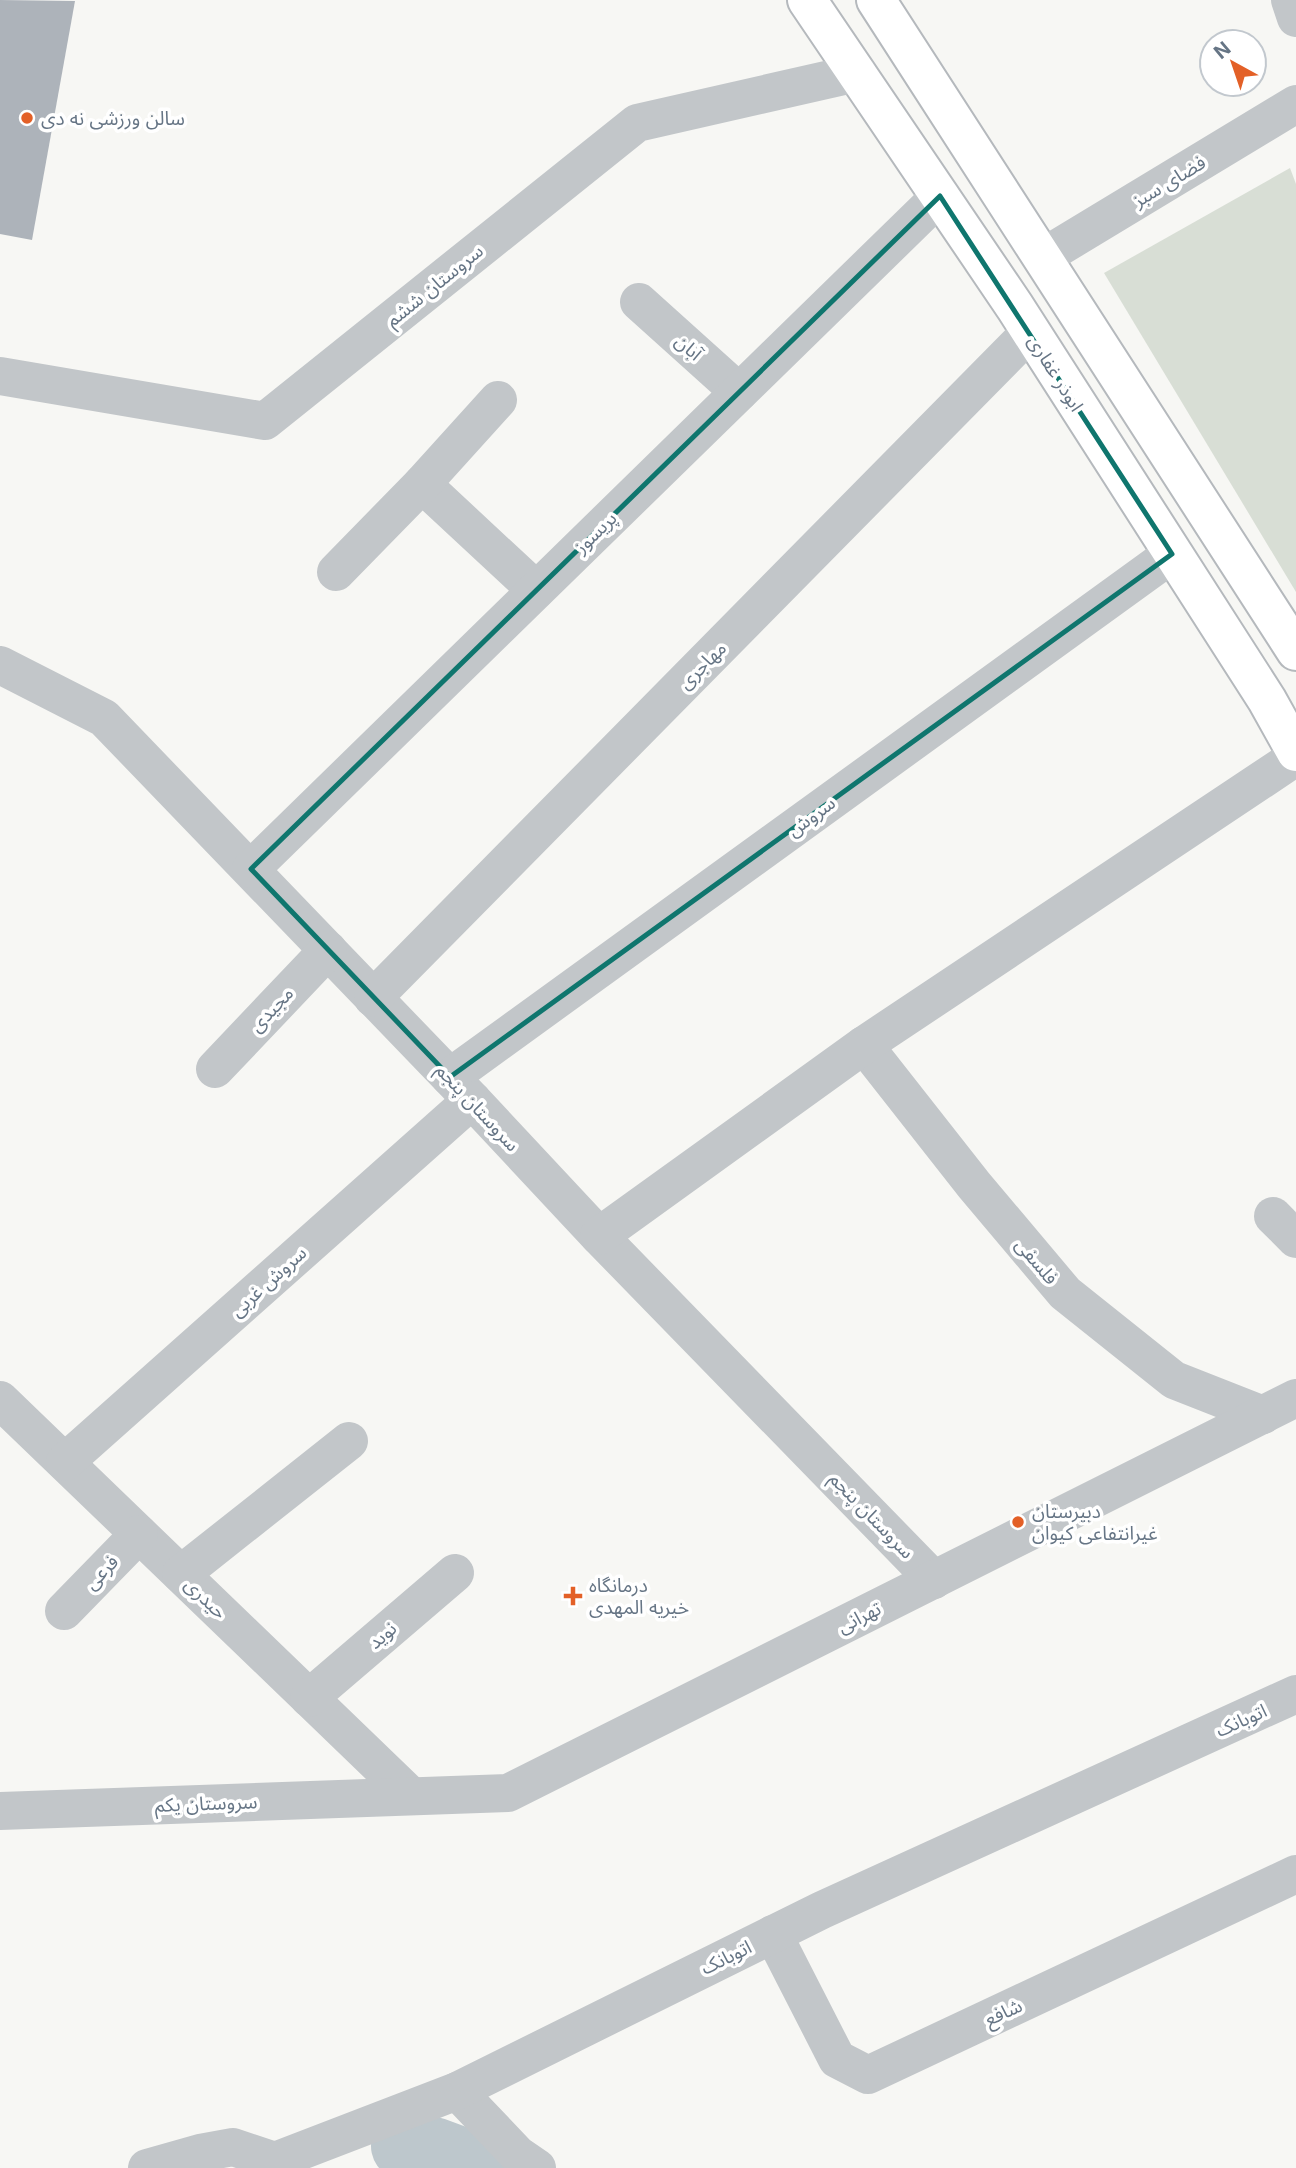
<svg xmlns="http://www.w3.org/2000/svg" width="1296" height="2168" font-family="Inter,'Noto Sans Arabic',sans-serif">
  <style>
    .green { fill: #d8ded5 }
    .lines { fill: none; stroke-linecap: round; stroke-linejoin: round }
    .river { stroke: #bdc7cc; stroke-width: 68 }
    .building { fill: #adb3ba }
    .major-casing { stroke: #b5b9bd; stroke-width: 42 }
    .minor { stroke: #c2c6c9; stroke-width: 38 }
    .major { stroke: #fff; stroke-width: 38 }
    .marked { fill: none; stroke: #0f766e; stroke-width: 5; stroke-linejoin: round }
    .poi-dot { fill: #e36027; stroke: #fff; stroke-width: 2.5 }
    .labels { text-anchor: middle; stroke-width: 7; stroke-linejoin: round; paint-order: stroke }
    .poi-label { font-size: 19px; fill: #667585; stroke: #fff; text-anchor: start }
    .street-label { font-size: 19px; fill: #667585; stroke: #fff }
  </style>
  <rect width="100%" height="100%" fill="#f7f7f4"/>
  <!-- green -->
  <polygon class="green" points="1290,168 1296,184 1296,592 1104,273"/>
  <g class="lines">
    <!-- river -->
    <polyline class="river" points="405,2146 433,2151 479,2168"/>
  </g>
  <!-- building -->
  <polygon class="building" points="0,0 75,1 32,240 0,234"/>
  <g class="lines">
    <defs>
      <g id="major">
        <polyline points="807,0 1015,307 1267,700 1296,752"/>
        <polyline points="876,0 1296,651"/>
      </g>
    </defs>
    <!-- major casing -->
    <use href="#major" class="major-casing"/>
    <!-- minor -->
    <g class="minor">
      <polyline points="1290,0 1296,18"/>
      <polyline points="1043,257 1296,104"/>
      <polyline points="639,302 739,392"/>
      <polyline points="0,376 265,421 637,123 857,73"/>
      <polyline points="422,484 536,590"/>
      <polyline points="336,572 422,484 498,400"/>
      <polyline points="0,665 104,718 472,1100 599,1236 934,1580"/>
      <polyline points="251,869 940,196"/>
      <polyline points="373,998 1030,332"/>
      <polyline points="864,1045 974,1185 1065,1293 1174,1380 1263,1415"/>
      <polyline points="215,1069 328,950"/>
      <polyline points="450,1077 1172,554"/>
      <polyline points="1273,1216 1296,1239"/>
      <polyline points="599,1236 864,1045 1296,757"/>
      <polyline points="0,1400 411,1796"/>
      <polyline points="65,1462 472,1100"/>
      <polyline points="181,1574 349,1441"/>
      <polyline points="64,1611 139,1534"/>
      <polyline points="309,1698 455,1573"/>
      <polyline points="0,1811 508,1793 1296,1398"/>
      <polyline points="773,1934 837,2059 868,2075 1296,1874"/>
      <polyline points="457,2091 518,2155 537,2168"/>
      <polyline points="147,2168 200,2153 233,2147 275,2161 457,2091 822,1910 1296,1694"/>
    </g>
    <!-- major -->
    <use href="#major" class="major"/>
  </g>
  <!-- marked area -->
  <path class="marked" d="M940,196l232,358 -722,523 -199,-208z"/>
  <!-- markers -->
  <g class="poi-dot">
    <circle cx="27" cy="118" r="7"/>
    <circle cx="1018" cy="1522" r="7"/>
    <path d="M569.5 1585.5h7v7h7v7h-7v7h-7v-7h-7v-7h7z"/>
  </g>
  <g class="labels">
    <!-- poi labels -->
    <g class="poi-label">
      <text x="41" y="125">سالن ورزشی نه دی</text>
      <text x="1032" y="1518">دبیرستان<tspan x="1032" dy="22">غیرانتفاعی کیوان</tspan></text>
      <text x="589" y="1592">درمانگاه<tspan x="589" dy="22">خیریه المهدی</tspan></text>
    </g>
    <!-- street labels -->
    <g class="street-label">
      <text transform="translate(1169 181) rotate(-31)" y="7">فضای سبز</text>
      <text transform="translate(434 285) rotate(-39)" y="7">سروستان ششم</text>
      <text transform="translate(689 347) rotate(42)" y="7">آبان</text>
      <text transform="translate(1056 373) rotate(58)" y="7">ابوذر غفاری</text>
      <text transform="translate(595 532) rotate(-44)" y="7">پریسوز</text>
      <text transform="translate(702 665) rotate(-45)" y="7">مهاجری</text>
      <text transform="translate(811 816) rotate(-36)" y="7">سروش</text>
      <text transform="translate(271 1009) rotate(-47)" y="7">مجیدی</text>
      <text transform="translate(478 1107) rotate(47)" y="7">سروستان پنجم</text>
      <text transform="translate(1037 1261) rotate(50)" y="7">فلسفی</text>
      <text transform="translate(268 1281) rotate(-42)" y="7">سروش غربی</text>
      <text transform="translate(872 1515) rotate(46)" y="7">سروستان پنجم</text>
      <text transform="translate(101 1572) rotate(-46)" y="7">فرعی</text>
      <text transform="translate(206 1598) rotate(44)" y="7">حیدری</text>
      <text transform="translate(859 1617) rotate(-27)" y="7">تهرانی</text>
      <text transform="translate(382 1635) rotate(-41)" y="7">نوید</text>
      <text transform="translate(1241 1720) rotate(-24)" y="7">اتوبانک</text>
      <text transform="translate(206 1803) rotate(-2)" y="7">سروستان یکم</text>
      <text transform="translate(726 1957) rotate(-26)" y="7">اتوبانک</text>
      <text transform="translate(1003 2012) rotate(-25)" y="7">شافع</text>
    </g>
  </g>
  <!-- north arrow -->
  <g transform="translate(1233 63) rotate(320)"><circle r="33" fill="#ffffff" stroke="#c2c8ce" stroke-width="2"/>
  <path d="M0-5L12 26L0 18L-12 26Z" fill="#e36027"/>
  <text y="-10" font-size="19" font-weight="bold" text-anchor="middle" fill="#667585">N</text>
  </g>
</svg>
